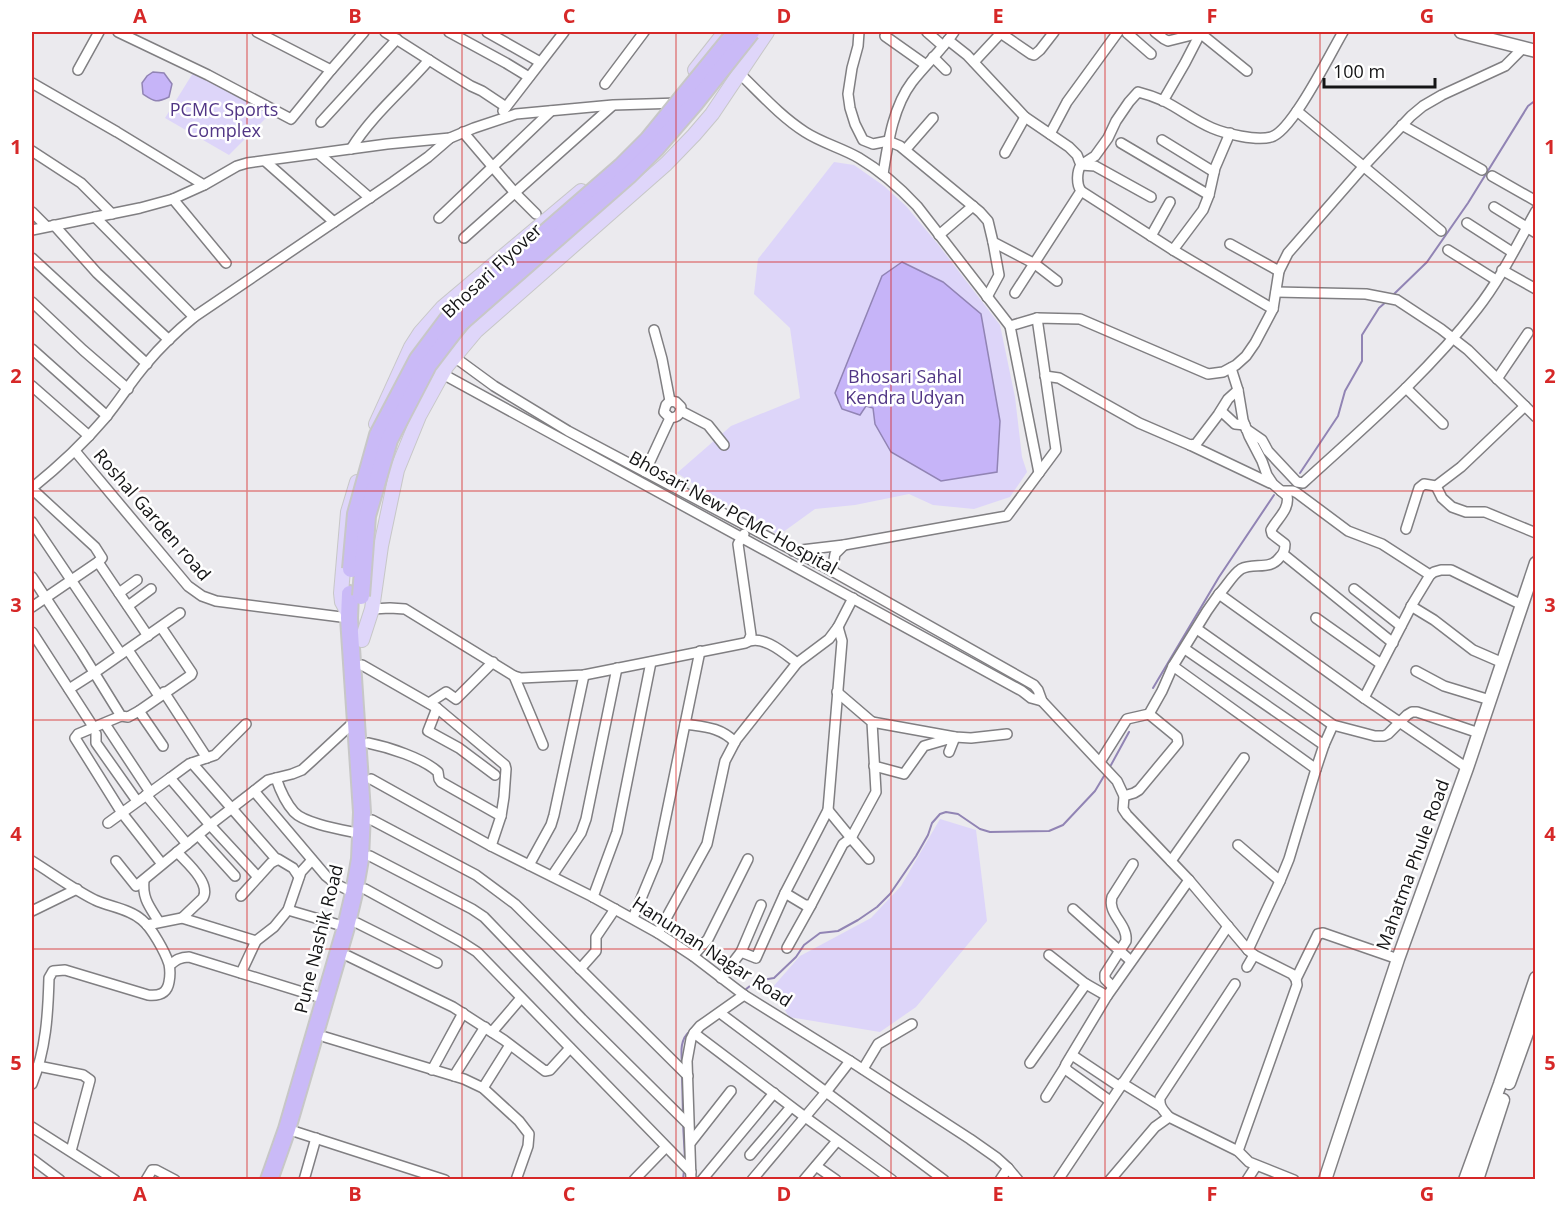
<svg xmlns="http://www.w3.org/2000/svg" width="1567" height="1211" font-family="'Open Sans',sans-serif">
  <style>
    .green { fill: #ddd5f9 }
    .water { fill: #c6b4f8; stroke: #9184b4; stroke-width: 1.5 }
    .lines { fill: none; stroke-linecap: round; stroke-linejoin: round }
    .stream { stroke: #9184b4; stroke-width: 2 }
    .street-casing { stroke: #807f82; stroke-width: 12 }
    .secondary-casing { stroke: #807f82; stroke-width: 15 }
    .primary-casing { stroke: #c7c7c7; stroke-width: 16 }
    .highway-casing { stroke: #c7c7c7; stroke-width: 20 }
    .street { stroke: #fff; stroke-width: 9 }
    .secondary { stroke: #fff; stroke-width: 12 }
    .primary { stroke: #dfd6fa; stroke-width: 14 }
    .highway { stroke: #cabaf7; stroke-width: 16 }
    .highway-bridge-casing { stroke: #c7c7c7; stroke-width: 20; stroke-linecap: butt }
    .highway-bridge { stroke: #cabaf7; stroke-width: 16 }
    .grid { fill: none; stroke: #d62828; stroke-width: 1.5; stroke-opacity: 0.55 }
    .labels { text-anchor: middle; stroke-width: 5; stroke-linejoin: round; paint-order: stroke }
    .park-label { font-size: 18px; fill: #513685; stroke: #fff }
    .street-label { font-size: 18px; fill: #141415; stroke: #fff }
    .neatline { fill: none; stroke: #d62828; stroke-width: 2 }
    .grid-label { font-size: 20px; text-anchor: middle; font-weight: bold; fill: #d62828 }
  </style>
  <rect width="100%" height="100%" fill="#ebeaee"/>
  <!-- green -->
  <g class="green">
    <polygon points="193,73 270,114 229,155 165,118"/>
    <polygon points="834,162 854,165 884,186 906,206 937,243 1000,325 1015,397 1022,457 1027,472 1010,497 974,509 933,505 909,494 855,505 815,509 779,535 707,493 677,473 731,426 800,398 790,328 754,294 758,259"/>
    <polygon points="940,819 976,830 987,921 916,1007 880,1032 789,1017 772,988 800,956 871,918 901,886"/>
  </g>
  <!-- water -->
  <g class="water">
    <path d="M153,72l11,1 8,11 -3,13c-13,6 -14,5 -26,-3l-1,-11 5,-7z"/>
    <polygon points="902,262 943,282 981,314 1000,421 997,472 941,481 891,452 875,424 873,408 866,406 860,415 842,409 835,393 882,276"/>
  </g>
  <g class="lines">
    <!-- stream -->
    <g class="stream">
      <polyline points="1393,295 1427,262 1468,203 1528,106 1536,100"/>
      <polyline points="1300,473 1338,416 1345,391 1362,361 1362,335 1379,308 1387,301"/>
      <polyline points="1153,688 1219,577 1274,495"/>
      <polyline points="1111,765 1129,732"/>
      <polyline points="745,990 756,981 774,978 796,957 804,945 820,933 838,931 858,920 877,907 890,894 916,856 928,835 932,823 940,814 946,812 958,814 980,829 990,832 1049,831 1063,825 1095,791 1104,776"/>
      <path d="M682,1064c-1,-13 -2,-25 8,-33"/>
      <polyline points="682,1075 683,1115"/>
      <polyline points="683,1123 685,1160"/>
      <polyline points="683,1180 684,1170"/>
    </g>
    <defs>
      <g id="street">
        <polyline points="118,32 208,75 291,119 331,70 364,32"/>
        <polyline points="257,32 331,70"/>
        <polyline points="385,32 440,67 471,86 482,91 506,107"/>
        <polyline points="449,32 506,63 529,77"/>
        <polyline points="487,32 540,62"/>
        <polyline points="859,32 858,46 852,68 848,94 850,108 855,124 863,140 873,144 888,141 900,146 980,212 988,221 993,242 1035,264 1057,281"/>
        <polyline points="927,32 943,46"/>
        <polyline points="999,32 1031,54 1034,55 1040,50 1054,32"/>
        <polyline points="1155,32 1164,39 1168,41 1200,33 1247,71"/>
        <polyline points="1127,33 1151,54"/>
        <polyline points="885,36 926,65"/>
        <path d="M948,40l19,15 58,62 44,30 8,8 4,10c-4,6 -5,19 0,26l-66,102"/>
        <polyline points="933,57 946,70"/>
        <polyline points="974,62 1001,33"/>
        <polyline points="78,70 99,32"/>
        <path d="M739,73c21,20 41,43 66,59 17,11 37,16 54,26 22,13 41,30 58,48l93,120 29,147"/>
        <polyline points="32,83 117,132 204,185"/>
        <polyline points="605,84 644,32"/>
        <polyline points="1163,101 1185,63 1201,32"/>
        <polyline points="503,111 564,32"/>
        <polyline points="1297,111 1441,231"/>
        <polyline points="321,122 397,39"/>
        <polyline points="1402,125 1482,170"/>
        <polyline points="463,132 515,193 536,214"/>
        <polyline points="1050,134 1067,102 1118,32"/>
        <polyline points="1162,140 1214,172"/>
        <polyline points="1121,143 1209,195"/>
        <path d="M351,149c21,-34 52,-59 78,-89"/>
        <polyline points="906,149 933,118"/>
        <polyline points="32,151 81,183 112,214"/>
        <polyline points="1005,153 1025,117"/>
        <polyline points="319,154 370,198"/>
        <polyline points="265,161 334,222"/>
        <path d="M1081,165l14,-9 13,-18 8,-17 13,-19 9,-10c8,2 17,5 26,9 16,8 31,20 48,27 14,6 44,13 59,9 21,-5 60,-85 72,-105"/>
        <polyline points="1081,165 1095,166 1151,197"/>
        <path d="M883,174c5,-31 10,-67 29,-92 14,-18 30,-32 42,-50"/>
        <polyline points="1492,176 1536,201"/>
        <polyline points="1081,191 1173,250 1273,309"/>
        <polyline points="173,199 226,263"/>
        <polyline points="1494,207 1536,233"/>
        <polyline points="32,212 46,226"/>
        <polyline points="95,217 194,317"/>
        <polyline points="439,218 551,111"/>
        <polyline points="1467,223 1512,252"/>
        <polyline points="54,225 97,273 169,340"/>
        <polyline points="32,230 140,208 173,199 204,185 237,166 247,163 387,144 450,138 474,128 516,114 613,105 680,103"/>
        <polyline points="939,235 973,206"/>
        <polyline points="1151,236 1170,202"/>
        <polyline points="464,238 612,106"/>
        <polyline points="1230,244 1279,271"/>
        <polyline points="1173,250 1203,210 1209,195 1215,168 1230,133"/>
        <polyline points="1448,250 1496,280"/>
        <polyline points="32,258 147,364"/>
        <polyline points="1502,270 1536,289"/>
        <polyline points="1276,292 1366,294 1397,300 1441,329 1468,350 1536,417"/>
        <polyline points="987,297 999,275 993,242"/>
        <polyline points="32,302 83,350 128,389"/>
        <polyline points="1010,326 1037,318 1080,319 1208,374 1223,372 1236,365 1246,356 1255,343 1273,309 1279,271 1288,253 1364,166 1411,116 1423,106 1442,95 1505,66 1523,48"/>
        <polyline points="654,330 662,359 670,401"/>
        <polyline points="438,345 494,386 568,431 832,571 1034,685 1038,690 1042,701 1117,781 1124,796 1123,809 1127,815 1189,880 1248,950 1254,955 1292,974 1296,979"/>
        <polyline points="32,349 107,416"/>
        <path d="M1231,368l7,22 5,30 6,16 13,25 5,14 6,9 14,12c3,13 -10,23 -16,34l1,4 13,10c0,6 -1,9 -5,13 -10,14 -26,5 -39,12 -9,6 -14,17 -22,25l145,104"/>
        <polyline points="439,372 1022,691 1031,698 1042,701"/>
        <polyline points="1045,376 1059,378 1139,423 1190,445 1196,444 1218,415 1228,399 1238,390"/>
        <polyline points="1497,379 1528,333"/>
        <polyline points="32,386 89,436"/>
        <polyline points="1406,388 1443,424"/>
        <polyline points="681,411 708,425 724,445"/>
        <polyline points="1221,411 1235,424 1245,425"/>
        <path d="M1246,429l16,11 6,11 29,31 6,1c60,-55 124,-109 174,-174 23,-29 41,-66 59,-98"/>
        <polyline points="1190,445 1270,483"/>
        <polyline points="75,451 188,586 202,596 216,601 349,618"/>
        <path d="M645,472l25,-54c8,-1 10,-3 11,-11l-5,-5 -6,-1 -4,4 -2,7 6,6"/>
        <polyline points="1436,486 1442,498 1452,507 1466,512 1485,512 1536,533"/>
        <path d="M32,488c26,-21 51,-44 73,-70 15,-18 27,-38 42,-55 14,-17 30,-32 47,-46l199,-135 35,-25 22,-19"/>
        <polyline points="32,489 95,547 102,558 98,562 32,607"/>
        <polyline points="1281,491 1293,491 1297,493 1348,531 1382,544 1430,575"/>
        <polyline points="32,522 121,654"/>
        <polyline points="1406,529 1419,488 1424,484 1436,486 1461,467 1525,406"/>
        <polyline points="744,534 738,544 751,635 749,640"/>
        <polyline points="793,551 844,545 1007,516 1056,450 1037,318"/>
        <polyline points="1283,554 1393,643"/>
        <polyline points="98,562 148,636"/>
        <polyline points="832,571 835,554 844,545"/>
        <polyline points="32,577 82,653 121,716 128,717 139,711 191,675 192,673 161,627"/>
        <polyline points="1354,589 1401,626"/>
        <polyline points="119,593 137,580"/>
        <polyline points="128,606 151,589"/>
        <polyline points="1411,606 1434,620 1473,650 1503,663"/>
        <path d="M372,609l18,-1 15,1 109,67 7,2 63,-3 161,-32c17,-10 39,10 52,20l-61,77 -11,21 -18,83 -49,89"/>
        <polyline points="1316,618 1381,664"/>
        <polyline points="1197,629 1333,725 1375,736 1384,736 1388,734 1407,715 1412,712 1417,712 1479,733"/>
        <polyline points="32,632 94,728"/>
        <polyline points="1185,649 1324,745 1333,725"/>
        <polyline points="128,650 159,696"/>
        <polyline points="797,663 829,639 838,627 853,598"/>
        <polyline points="362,665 437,708 505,765 506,769 504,797 501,816 491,846"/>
        <polyline points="1173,666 1316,769 1324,745"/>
        <polyline points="1416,671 1444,686 1490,700"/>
        <polyline points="514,676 543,745"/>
        <polyline points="69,689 94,673 180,613"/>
        <polyline points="164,692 207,758"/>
        <polyline points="429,703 446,692 456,699 493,662"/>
        <polyline points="437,708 428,731 459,748 495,775"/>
        <polyline points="139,711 163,746"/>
        <polyline points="121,716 78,734 75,738 122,813 162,864"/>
        <polyline points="872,722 955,737 971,738 1007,734"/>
        <polyline points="105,724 150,792"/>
        <path d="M685,724c20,3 35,3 50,18"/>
        <polyline points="96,734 96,743 137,801"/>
        <path d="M368,743c20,4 55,15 70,29l1,7 2,3 60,34"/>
        <polyline points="1100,762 1127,719 1149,714 1162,691 1173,666 1207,611 1219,594"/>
        <polyline points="192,763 277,860"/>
        <polyline points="874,766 904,774 924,746 955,737 949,752"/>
        <polyline points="1467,768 1364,698 1413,603 1430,575 1434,572 1441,570 1451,570 1522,605"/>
        <polyline points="170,778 189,764 215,755 246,724"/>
        <path d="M276,778c4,12 9,24 18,34 11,12 50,18 68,22"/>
        <polyline points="371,779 491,846 593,897 658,933 693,956 744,995 850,1061 970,1139 997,1158 1008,1168 1018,1180"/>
        <polyline points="254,791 268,780 292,774 302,770 313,760 356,720"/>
        <polyline points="146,795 187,844"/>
        <polyline points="1124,796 1134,793 1139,790 1178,743 1177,737 1149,714"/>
        <polyline points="828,810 851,838 876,792 872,722 837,692"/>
        <polyline points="372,820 476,875 515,904 688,1076"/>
        <polyline points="108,823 170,778 210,825 258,877"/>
        <polyline points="198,835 235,876"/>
        <polyline points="1238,845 1280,881"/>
        <path d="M177,852c10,11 34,31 26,46l-21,20"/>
        <polyline points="370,856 472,909 484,917 582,1019 688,1124"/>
        <path d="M32,861c21,13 41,28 63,39 15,7 35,9 47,20 10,8 23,32 27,44 1,5 1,13 0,18 -2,12 -10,14 -21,13l-83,-25 -12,1 -4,7c-1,36 -3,72 -17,106"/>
        <polyline points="116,861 136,886 210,825 254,791 326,876 336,884 354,893"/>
        <polyline points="1171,861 1244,758"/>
        <polyline points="529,865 551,825 554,815 584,675"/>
        <polyline points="552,876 581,833 586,819 617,668"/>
        <path d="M144,880c-2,19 6,27 15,42"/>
        <polyline points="365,889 460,941 477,952 691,1172"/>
        <polyline points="785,893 805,905 811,905 843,844 851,838 869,859"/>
        <polyline points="241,896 271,863 278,859 293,868 299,877"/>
        <polyline points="593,897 617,832 651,662"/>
        <polyline points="1073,909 1131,961"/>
        <polyline points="288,910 346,927"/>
        <polyline points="32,911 77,889"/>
        <polyline points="633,918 657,860 700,651"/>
        <polyline points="357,923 437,963"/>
        <polyline points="147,925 182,918 256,941"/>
        <polyline points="787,948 811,905"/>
        <polyline points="1248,950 1280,881 1289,859 1316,769"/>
        <polyline points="741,952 756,958 785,893 828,810 842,641 838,627"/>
        <polyline points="1049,955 1087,985"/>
        <polyline points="348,956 453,1007 504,1040 545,1071 550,1070 570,1048"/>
        <polyline points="693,956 708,939 748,859"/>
        <path d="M170,965c6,-5 10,-8 19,-8l136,42"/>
        <polyline points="1247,967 1254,955"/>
        <polyline points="580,969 596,951 596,937 615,909"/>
        <polyline points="241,973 256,941 274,927 288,910 301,872 312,860"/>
        <polyline points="721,978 741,952 761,905"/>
        <path d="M1113,987l-8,-8v-5l21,-33c2,-17 -19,-27 -14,-44l21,-33"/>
        <polyline points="720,1013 944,1180"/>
        <polyline points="492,1032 521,998"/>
        <polyline points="694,1033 805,1117 892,1180"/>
        <polyline points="325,1037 464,1079 483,1088 519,1121 529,1134 528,1146 516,1180"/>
        <polyline points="1072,1055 1120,1087"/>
        <polyline points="1030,1063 1086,984 1107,996"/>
        <polyline points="38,1066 83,1075 90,1080 71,1151"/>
        <polyline points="863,1069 878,1044 912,1024"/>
        <polyline points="432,1070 463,1013"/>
        <polyline points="454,1076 485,1027"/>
        <polyline points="1122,1083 1161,1107"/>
        <polyline points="483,1088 510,1045"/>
        <polyline points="1046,1097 1065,1067"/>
        <polyline points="1110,1101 1068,1071 1065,1067 1066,1064 1107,996 1189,880"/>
        <polyline points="1169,1117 1238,1151 1249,1162 1294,1180"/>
        <polyline points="32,1127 115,1180"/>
        <polyline points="287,1129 445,1180"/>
        <polyline points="691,1142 731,1091"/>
        <polyline points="1238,1151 1297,985 1296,979 1318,934 1323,933 1398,959"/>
        <polyline points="750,1155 791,1107"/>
        <polyline points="32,1159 60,1180"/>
        <polyline points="816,1166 836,1180"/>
        <polyline points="146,1180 152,1170 156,1170 175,1180"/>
        <polyline points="304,1180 316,1138"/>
        <polyline points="634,1180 666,1147"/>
        <polyline points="691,1180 687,1061 691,1039 694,1033 700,1026 744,995"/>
        <polyline points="702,1180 774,1093"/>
        <polyline points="752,1180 826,1092 850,1061"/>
        <polyline points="804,1180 837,1141"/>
        <polyline points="1000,1180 1008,1168"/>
        <polyline points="1058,1180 1228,926"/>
        <path d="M1110,1180l45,-53 14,-10c-5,-6 -10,-10 -9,-19l75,-114"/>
        <polyline points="1247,1180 1256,1166"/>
      </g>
      <g id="secondary">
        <polyline points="1461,32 1536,51"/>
        <polyline points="1509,1083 1536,1008"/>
        <polyline points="1325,1180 1398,959 1467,768 1536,563"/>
        <polyline points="1465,1180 1500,1084 1536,978"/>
        <polyline points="1477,1180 1503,1100"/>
      </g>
      <g id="primary">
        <polyline points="695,70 725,32"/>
        <polyline points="376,424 411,347 420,333 443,307 581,191"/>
        <polyline points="348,613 342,602 341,593 348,512 357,482"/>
        <polyline points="362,640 372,609 381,546 397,470 419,416 446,367 476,331 666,164 694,135 712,114 767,32"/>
      </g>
      <polyline id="highway" points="269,1180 287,1129 346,927 354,893 360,859 362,812 349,618 350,594"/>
    </defs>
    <!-- street casing -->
    <use href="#street" class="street-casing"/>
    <!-- secondary casing -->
    <use href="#secondary" class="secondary-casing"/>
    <!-- primary casing -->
    <use href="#primary" class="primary-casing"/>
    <!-- highway casing -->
    <use href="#highway" class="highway-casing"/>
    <!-- street -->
    <use href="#street" class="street"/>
    <!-- secondary -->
    <use href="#secondary" class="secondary"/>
    <!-- primary -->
    <use href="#primary" class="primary"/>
    <!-- highway -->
    <use href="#highway" class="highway"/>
    <defs>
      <g id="highway-bridge">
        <polyline points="351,569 356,514 378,435 418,359 451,315 622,166 648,140 736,32"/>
        <polyline points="361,596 367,516 389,440 428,365 460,323 629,175 656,148 694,104 751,32"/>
      </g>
    </defs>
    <!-- highway-bridge casing -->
    <use href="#highway-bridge" class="highway-bridge-casing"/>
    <!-- highway-bridge -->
    <use href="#highway-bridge" class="highway-bridge"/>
  </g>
  <!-- grid -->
  <path class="grid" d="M247,32v1148M462,32v1148M676,32v1148M891,32v1148M1105,32v1148M1320,32v1148M32,262h1504M32,491h1504M32,720h1504M32,949h1504"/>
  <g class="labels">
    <!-- park labels -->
    <g class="park-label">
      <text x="224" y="116">PCMC Sports<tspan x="224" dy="21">Complex</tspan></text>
      <text x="905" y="383">Bhosari Sahal<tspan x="905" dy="21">Kendra Udyan</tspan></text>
    </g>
    <!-- street labels -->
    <g class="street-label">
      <text transform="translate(492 271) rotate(-43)" y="6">Bhosari Flyover</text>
      <text transform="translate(733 513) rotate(29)" y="6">Bhosari New PCMC Hospital</text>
      <text transform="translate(152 515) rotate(49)" y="6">Roshal Garden road</text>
      <text transform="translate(1413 865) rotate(-70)" y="6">Mahatma Phule Road</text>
      <text transform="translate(319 939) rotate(-76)" y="6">Pune Nashik Road</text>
      <text transform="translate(712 952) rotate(33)" y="6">Hanuman Nagar Road</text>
    </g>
  </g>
  <!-- border -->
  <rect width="1567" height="1211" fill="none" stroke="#ffffff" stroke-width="66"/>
  <!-- scale -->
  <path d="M1324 78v9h111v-9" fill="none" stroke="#141415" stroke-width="3"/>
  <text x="1333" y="78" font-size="18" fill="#141415" stroke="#ffffff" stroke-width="4.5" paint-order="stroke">100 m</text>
  <rect x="33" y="33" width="1501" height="1145" class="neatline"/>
  <g class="grid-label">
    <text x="140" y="23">A</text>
    <text x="355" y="23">B</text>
    <text x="569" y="23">C</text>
    <text x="784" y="23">D</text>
    <text x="998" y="23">E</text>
    <text x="1212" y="23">F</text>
    <text x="1427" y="23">G</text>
    <text x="16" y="154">1</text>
    <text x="1550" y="154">1</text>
    <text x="16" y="383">2</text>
    <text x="1550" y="383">2</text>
    <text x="16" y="612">3</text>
    <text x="1550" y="612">3</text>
    <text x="16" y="841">4</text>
    <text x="1550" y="841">4</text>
    <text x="16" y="1070">5</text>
    <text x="1550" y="1070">5</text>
    <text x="140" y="1201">A</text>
    <text x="355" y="1201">B</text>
    <text x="569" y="1201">C</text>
    <text x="784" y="1201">D</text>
    <text x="998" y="1201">E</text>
    <text x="1212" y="1201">F</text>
    <text x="1427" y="1201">G</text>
  </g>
</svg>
